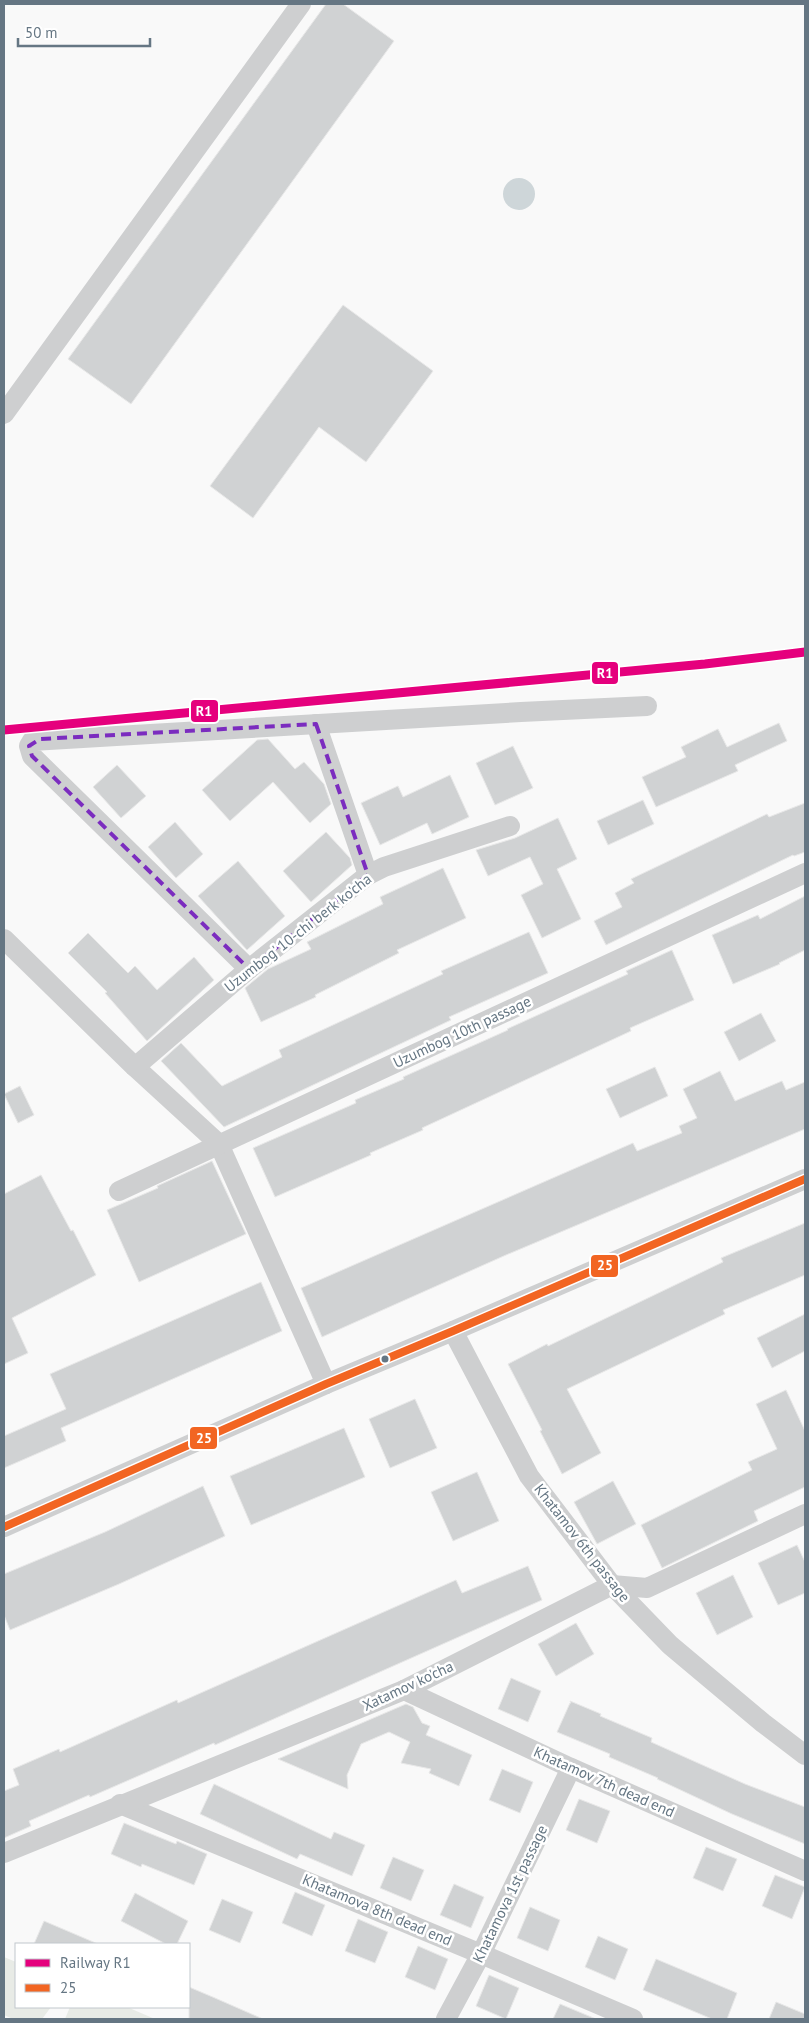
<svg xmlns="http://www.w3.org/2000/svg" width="809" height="2023" font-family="'PT Sans',sans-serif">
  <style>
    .green { fill: #e8ebe6 }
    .water { fill: #ced6d9 }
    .building { fill: #d0d2d3; stroke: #e8e8e8 }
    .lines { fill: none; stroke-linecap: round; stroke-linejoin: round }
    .minor { stroke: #cecfd0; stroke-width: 20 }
    .bus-1-casing { stroke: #fff; stroke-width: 11 }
    .bus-1 { stroke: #f26522; stroke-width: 8 }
    .rail-1-casing { stroke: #fff; stroke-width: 12 }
    .rail-1 { stroke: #e5007d; stroke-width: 9 }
    .marked { fill: none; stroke: #7b2cbf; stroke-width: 4; stroke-dasharray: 10 6; stroke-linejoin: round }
    .bus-dot { fill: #657683; stroke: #fff; stroke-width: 2 }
    .labels { text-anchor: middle; stroke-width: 5; stroke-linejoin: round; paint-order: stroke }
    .street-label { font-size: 15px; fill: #657683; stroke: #fff }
    .line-badge { stroke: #fff; stroke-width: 2 }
    .badge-label { font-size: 14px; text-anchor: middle; font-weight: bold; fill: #fff }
  </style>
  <rect width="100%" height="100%" fill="#f9f9f9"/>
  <!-- green -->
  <g class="green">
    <polygon points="4,1957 16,1962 16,2007 51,2007 42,2019 13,2019 4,2015"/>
    <polygon points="70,2007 127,2007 155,2019 65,2019"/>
  </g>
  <!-- water -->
  <circle class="water" cx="519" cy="194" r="16"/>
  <!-- building -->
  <g class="building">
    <polygon points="326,4 343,4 394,41 131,404 68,359"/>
    <polygon points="343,305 433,371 366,462 319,427 253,518 210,486"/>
    <polygon points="779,723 787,741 735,765 738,771 656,807 642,777 686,757 681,747 718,729 727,747"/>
    <polygon points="268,739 295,769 304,762 324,784 331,804 310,823 273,782 230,821 202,790 257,740"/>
    <polygon points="513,746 533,788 495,805 476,763"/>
    <polygon points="117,765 146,796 121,818 93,787"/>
    <polygon points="450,775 469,817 432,834 427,823 380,845 361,803 398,786 403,797"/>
    <polygon points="643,800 654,824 608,845 597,821"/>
    <polygon points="805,803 805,852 794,856 793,855 606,945 594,921 622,907 615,893 634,883 631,879 767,814 769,817"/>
    <polygon points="558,818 577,859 557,869 581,919 542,938 521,895 543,884 530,857 488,876 476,850 515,838"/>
    <polygon points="175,822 203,854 176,878 148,847"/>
    <polygon points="326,832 350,858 352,865 311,902 283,871"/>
    <polygon points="238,861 285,916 247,950 198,896"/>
    <polygon points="443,868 466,918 397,950 399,953 315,995 316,997 261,1022 245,988 257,978 268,969 311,949 307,942 383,904 380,897"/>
    <polygon points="805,896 805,950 779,963 780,964 733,984 712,935 758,915 760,919"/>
    <polygon points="529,932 548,973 449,1017 451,1020 224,1127 161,1061 181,1043 222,1086 282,1057 279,1050 443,974 441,971"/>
    <polygon points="88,933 128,973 135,966 157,990 194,957 214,980 147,1041 105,993 107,992 68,953"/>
    <polygon points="672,950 694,1000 630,1028 631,1031 422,1128 423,1130 370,1153 371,1155 275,1197 253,1148 356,1103 355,1100 404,1079 403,1077 508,1030 507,1029 628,974 626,971"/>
    <polygon points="761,1013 776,1041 739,1061 724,1032"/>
    <polygon points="655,1067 668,1096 620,1118 606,1089"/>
    <polygon points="720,1071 735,1101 782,1081 786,1090 805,1082 805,1129 506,1255 322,1337 301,1288 633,1143 637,1151 682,1133 679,1126 697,1118 683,1089"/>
    <polygon points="20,1086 34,1115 18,1123 4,1094"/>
    <polygon points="212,1161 246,1234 139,1282 107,1210 158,1188 157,1186"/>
    <polygon points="41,1175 71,1231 73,1230 96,1275 12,1318 28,1353 4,1364 4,1194"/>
    <polygon points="805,1223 805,1275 723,1310 725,1314 567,1389 601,1453 562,1474 540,1431 542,1430 508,1364 547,1344 548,1346 723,1262 721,1258"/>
    <polygon points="261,1282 282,1331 61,1428 66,1441 4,1468 4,1436 66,1409 50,1374"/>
    <polygon points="805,1314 805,1351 772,1368 757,1338"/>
    <polygon points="786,1390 805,1431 805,1487 754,1511 758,1521 662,1568 641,1525 752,1470 748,1462 777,1449 756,1404"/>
    <polygon points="415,1399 437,1448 390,1468 369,1419"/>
    <polygon points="344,1428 365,1477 251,1525 230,1476"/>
    <polygon points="477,1472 499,1521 453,1541 431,1492"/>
    <polygon points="613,1481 636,1524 597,1544 574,1502"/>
    <polygon points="203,1486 225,1536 119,1584 10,1630 4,1615 4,1574 105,1532"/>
    <polygon points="797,1545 805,1562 805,1593 778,1605 758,1563"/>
    <polygon points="528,1566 542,1600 215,1745 214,1743 90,1797 89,1795 29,1821 31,1826 4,1838 4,1791 19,1785 13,1769 59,1749 60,1752 177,1700 178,1703 456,1580 462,1593"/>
    <polygon points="733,1575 753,1617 717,1635 696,1593"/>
    <polygon points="576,1623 594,1654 556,1676 538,1644"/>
    <polygon points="511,1678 541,1691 528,1722 498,1709"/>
    <polygon points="570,1701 601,1714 600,1716 652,1738 651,1742 745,1784 805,1807 805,1844 732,1814 657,1779 658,1778 609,1757 610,1754 557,1732 570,1703 571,1703"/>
    <polygon points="406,1704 413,1707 422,1723 430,1726 426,1735 472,1755 459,1786 429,1773 431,1769 401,1763 410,1742 389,1732 361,1744 347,1775 348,1789 278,1759"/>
    <polygon points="502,1769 533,1782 520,1813 489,1800"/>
    <polygon points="214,1784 331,1839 334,1832 365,1845 352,1876 300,1854 297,1859 200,1814"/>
    <polygon points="579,1799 610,1811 597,1843 566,1830"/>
    <polygon points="124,1823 176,1844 177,1841 207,1854 194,1885 142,1864 141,1867 111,1854"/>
    <polygon points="706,1847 737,1859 723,1891 693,1878"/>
    <polygon points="393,1857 424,1870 411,1901 380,1888"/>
    <polygon points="775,1875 805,1887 792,1919 762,1906"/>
    <polygon points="454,1884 484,1897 471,1928 440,1915"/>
    <polygon points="295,1892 325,1905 312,1936 282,1923"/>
    <polygon points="135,1893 188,1921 177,1944 166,1944 121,1921"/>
    <polygon points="222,1899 253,1912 240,1943 209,1930"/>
    <polygon points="530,1907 560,1920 548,1951 517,1938"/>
    <polygon points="358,1919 388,1932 375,1963 345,1951"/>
    <polygon points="44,1921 98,1944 34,1944"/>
    <polygon points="598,1936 628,1949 615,1980 585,1967"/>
    <polygon points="418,1946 448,1959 435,1990 405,1977"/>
    <polygon points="656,1959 737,1993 727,2019 712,2019 643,1990"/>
    <polygon points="489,1975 519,1988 506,2019 476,2006"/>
    <polygon points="189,1987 215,1998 263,2019 189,2019"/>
    <polygon points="776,2002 805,2014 805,2019 769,2019"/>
    <polygon points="560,2004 596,2019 553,2019"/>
  </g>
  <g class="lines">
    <!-- minor -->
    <g class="minor">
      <polyline points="4,414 301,4"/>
      <polyline points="316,724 368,875"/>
      <polyline points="4,939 135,1067 219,1144 326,1384"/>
      <polyline points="249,969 32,756 29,746 32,741 521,712 647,706"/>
      <polyline points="135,1067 249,969 368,875 384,867 510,826"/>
      <polyline points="119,1191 805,873"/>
      <polyline points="453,1331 529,1476 612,1585 670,1645 763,1723 805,1755"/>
      <polyline points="4,1527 326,1384 453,1331 805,1179"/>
      <polyline points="404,1690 571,1768 805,1871"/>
      <polyline points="120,1804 481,1954 633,2019"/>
      <polyline points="4,1853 404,1690 612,1585 647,1588 805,1514"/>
      <polyline points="446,2019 481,1954 571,1768"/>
    </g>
    <defs>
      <polyline id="bus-1" points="4,1527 326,1384 453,1331 805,1179"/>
    </defs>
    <!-- bus-1 casing -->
    <use href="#bus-1" class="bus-1-casing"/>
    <!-- bus-1 -->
    <use href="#bus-1" class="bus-1"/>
    <defs>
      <polyline id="rail-1" points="4,730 705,664 805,652"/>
    </defs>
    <!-- rail-1 casing -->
    <use href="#rail-1" class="rail-1-casing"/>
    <!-- rail-1 -->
    <use href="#rail-1" class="rail-1"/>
  </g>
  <!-- marked area -->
  <path class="marked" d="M316,724l52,151 -119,94 -217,-213 -3,-10 11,-7z"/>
  <!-- markers -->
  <circle class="bus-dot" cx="385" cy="1359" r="4.5"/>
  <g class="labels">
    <!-- street labels -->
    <g class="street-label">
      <text transform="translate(298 933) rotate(-38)" y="5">Uzumbog' 10-chi berk ko'cha</text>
      <text transform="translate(462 1032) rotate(-25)" y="5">Uzumbog 10th passage</text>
      <text transform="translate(582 1543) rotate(52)" y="5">Khatamov 6th passage</text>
      <text transform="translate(408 1686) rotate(-25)" y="5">Xatamov ko'cha</text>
      <text transform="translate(604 1782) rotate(24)" y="5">Khatamov 7th dead end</text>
      <text transform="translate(510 1894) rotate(-64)" y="5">Khatamova 1st passage</text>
      <text transform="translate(377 1910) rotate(23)" y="5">Khatamova 8th dead end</text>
    </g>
  </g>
  <g class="line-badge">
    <rect x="591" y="661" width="28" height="24" rx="5" fill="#e5007d"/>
    <rect x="190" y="699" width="29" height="24" rx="5" fill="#e5007d"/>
    <rect x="590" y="1254" width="29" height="24" rx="5" fill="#f26522"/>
    <rect x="189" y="1426" width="29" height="24" rx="5" fill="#f26522"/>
  </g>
  <g class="badge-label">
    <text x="605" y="678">R1</text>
    <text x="204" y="716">R1</text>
    <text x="605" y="1270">25</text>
    <text x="204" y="1443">25</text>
  </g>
  <!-- border -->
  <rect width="809" height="2023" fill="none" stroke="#657683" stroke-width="10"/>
  <!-- legend -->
  <rect x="15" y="1943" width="175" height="65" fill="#ffffff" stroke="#c1c8cd"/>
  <rect x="25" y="1959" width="25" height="8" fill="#e5007d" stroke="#c1c8cd"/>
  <text x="60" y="1968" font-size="15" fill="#657683">Railway R1</text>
  <rect x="25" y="1984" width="25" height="8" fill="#f26522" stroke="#c1c8cd"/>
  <text x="60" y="1993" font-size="15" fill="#657683">25</text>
  <!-- scale -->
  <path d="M18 38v8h132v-8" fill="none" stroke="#657683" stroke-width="2.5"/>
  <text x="25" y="38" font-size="15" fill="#657683" stroke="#ffffff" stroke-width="4" paint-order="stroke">50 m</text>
</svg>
